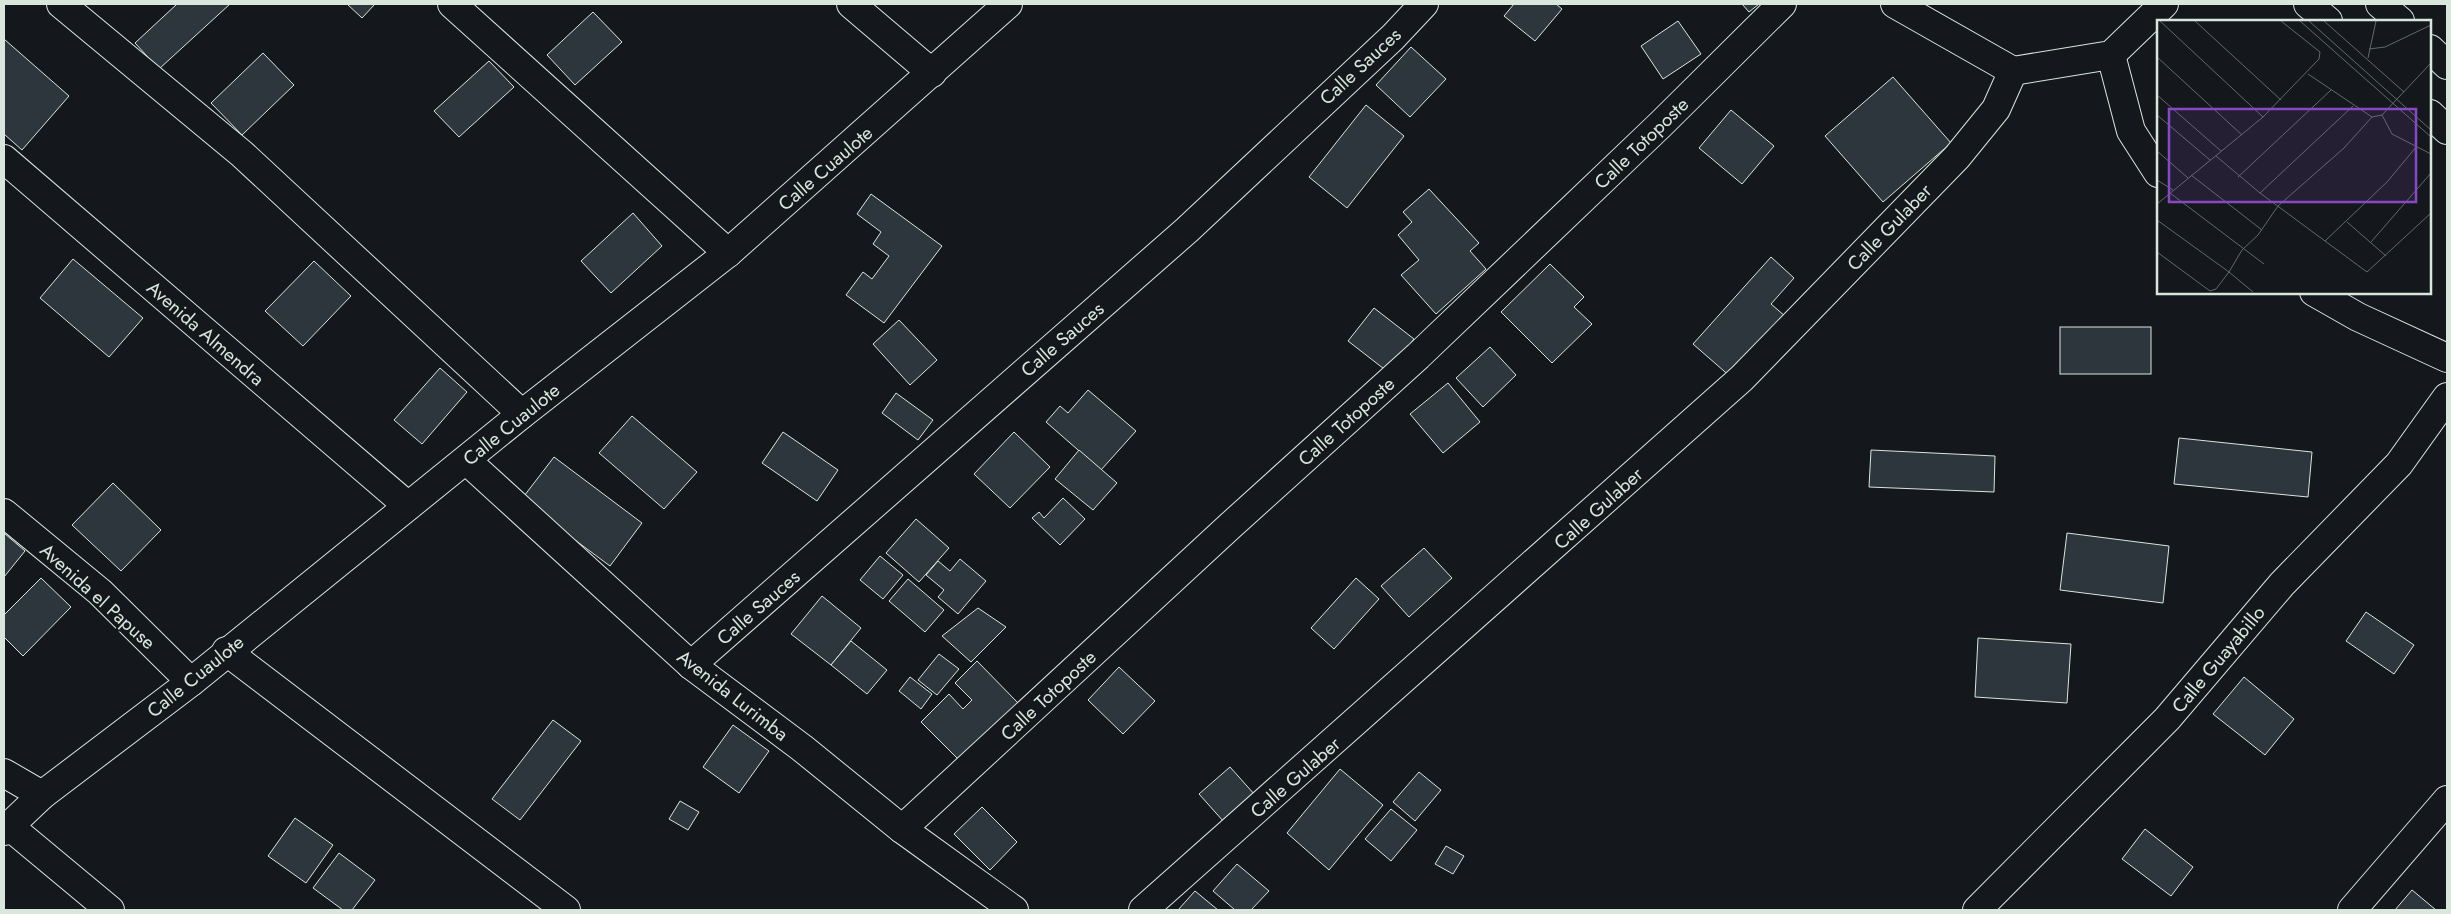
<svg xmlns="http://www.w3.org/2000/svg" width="2451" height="914" font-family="Jost,sans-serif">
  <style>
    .building { fill: #2c363c; stroke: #d8e6dc }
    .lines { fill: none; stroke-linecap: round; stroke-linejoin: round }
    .minor-casing { stroke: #d8e6dc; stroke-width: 30 }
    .tertiary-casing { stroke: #d8e6dc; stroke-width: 30 }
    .trunk-casing { stroke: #d8e6dc; stroke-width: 30 }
    .minor { stroke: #14181c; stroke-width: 28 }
    .tertiary { stroke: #14181c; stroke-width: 28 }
    .trunk { stroke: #14181c; stroke-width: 28 }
    .labels { text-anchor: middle; stroke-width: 4; stroke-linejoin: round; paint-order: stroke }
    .street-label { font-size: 19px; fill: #d8e6dc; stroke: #14181c }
    .inset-road { fill: none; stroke: #626a69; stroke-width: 1 }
    .view { fill: #8948c3; fill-opacity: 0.15; stroke: #8948c3; stroke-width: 2.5 }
    .inset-edge { fill: none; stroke: #d8e6dc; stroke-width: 2.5 }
  </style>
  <rect width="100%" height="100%" fill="#14181c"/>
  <!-- building -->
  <g class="building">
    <polygon points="177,4 230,4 159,69 135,43"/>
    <polygon points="347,4 375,4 362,18"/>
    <polygon points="1514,4 1556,4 1562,9 1535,41 1504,16"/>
    <polygon points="1742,4 1759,4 1749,12"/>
    <polygon points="593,12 622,42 575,85 547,55"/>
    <polygon points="1678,21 1701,54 1663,79 1641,46"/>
    <polygon points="4,39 69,96 22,150 4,134"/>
    <polygon points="1411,47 1446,79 1410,117 1376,85"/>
    <polygon points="263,53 294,85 242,135 211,103"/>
    <polygon points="489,61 514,87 459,137 434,111"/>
    <polygon points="1893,77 1951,143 1883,202 1825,136"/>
    <polygon points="1366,105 1404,136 1347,208 1309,177"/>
    <polygon points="1731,110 1774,146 1742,184 1699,148"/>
    <polygon points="1429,189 1479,243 1470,251 1486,269 1436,314 1401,275 1419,260 1398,235 1412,222 1403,212"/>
    <polygon points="871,194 942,246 884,323 846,295 863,272 872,279 889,256 873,244 881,232 857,214"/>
    <polygon points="633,213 662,246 611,293 581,261"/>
    <polygon points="1771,257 1794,278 1771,304 1786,317 1732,378 1693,344"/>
    <polygon points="73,259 143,318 109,357 40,298"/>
    <polygon points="314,261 351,296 303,346 265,311"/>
    <polygon points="1550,264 1584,297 1574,307 1592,324 1552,363 1501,312"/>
    <polygon points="1374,308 1414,339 1388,372 1348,341"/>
    <polygon points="899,320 937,360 910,385 873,344"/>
    <rect x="2060" y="327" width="91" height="47"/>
    <polygon points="1490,347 1516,375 1483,407 1456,378"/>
    <polygon points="440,368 467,392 422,444 394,420"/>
    <polygon points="1448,383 1480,422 1443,453 1410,414"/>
    <polygon points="1088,390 1136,431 1101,470 1046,422 1060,406 1068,413"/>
    <polygon points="896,393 933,420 918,440 882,413"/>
    <polygon points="632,416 697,472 664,509 599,453"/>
    <polygon points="783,432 838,470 817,501 762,463"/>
    <polygon points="1014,432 1050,467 1010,508 974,474"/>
    <polygon points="2179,438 2312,452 2308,497 2174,484"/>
    <polygon points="1079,450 1117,483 1093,510 1055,479"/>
    <polygon points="1871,450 1995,456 1994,492 1869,487"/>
    <polygon points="554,457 642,523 610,566 521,500"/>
    <polygon points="113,483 161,530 121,571 72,525"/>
    <polygon points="1063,498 1085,519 1060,545 1032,518 1039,512 1044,518"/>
    <polygon points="916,519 949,548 919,582 886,553"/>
    <polygon points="4,533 25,551 4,577"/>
    <polygon points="2067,533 2169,546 2163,603 2060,590"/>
    <polygon points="1424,548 1452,578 1409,617 1381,586"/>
    <polygon points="880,556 903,575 883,599 860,580"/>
    <polygon points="960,559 986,581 958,614 938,597 944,590 926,575 938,561 950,571"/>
    <polygon points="41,578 71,607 23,656 4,637 4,615"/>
    <polygon points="1356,578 1379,599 1334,649 1311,628"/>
    <polygon points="908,579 944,610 925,632 889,601"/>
    <polygon points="822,596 861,628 831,665 791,634"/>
    <polygon points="978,608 1006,627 971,662 942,636"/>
    <polygon points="2366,612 2414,645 2394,674 2346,641"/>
    <polygon points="1978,638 2071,644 2067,703 1975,697"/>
    <polygon points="851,641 887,670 867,694 831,665"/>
    <polygon points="939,654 959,669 937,695 918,680"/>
    <polygon points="977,661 1019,704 960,761 921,722 949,694 963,709 972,700 955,683"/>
    <polygon points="1119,667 1155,701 1123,734 1088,700"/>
    <polygon points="910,677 932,694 921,709 899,691"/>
    <polygon points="2244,677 2294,719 2265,755 2213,714"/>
    <polygon points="553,720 581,741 520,820 492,799"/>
    <polygon points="733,725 769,751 739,793 703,767"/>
    <polygon points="1230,767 1255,795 1224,822 1199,794"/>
    <polygon points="1340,769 1383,805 1329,870 1287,833"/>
    <polygon points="1419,772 1441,790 1415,821 1393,802"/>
    <polygon points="680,801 699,812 688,830 669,819"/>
    <polygon points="982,807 1017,842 990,870 954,834"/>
    <polygon points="1391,809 1417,830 1391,861 1365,839"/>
    <polygon points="295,818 333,845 306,883 268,856"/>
    <polygon points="2145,829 2193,867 2171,896 2122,859"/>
    <polygon points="1446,846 1464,856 1453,874 1435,864"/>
    <polygon points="339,853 375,880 352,910 343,910 313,888"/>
    <polygon points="1237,864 1269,891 1251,910 1235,910 1213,891"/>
    <polygon points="2412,890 2436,910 2395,910"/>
    <polygon points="1195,891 1218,910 1178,910"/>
  </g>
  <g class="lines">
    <defs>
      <g id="minor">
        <polyline points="61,4 242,154 522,414"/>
        <polyline points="452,4 728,253"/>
        <polyline points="851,4 932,73"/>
        <polyline points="1895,4 2013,71"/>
        <polyline points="2111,55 2131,131 2158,173"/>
        <polyline points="2013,71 2111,55 2164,4"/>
        <polyline points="4,159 408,506"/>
        <polyline points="2314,292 2358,317 2447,358"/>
        <polyline points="467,461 691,665 802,748 902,829 1014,910"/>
        <polyline points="4,513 100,592 191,682"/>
        <polyline points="226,651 566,910"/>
        <polyline points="691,665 1187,230 1393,37 1424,4"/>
        <polyline points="4,773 42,795"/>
        <polyline points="9,826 110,910"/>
        <polyline points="902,829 1230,526 1418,356 1661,124 1782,4"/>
        <polyline points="1143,910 1742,378 1957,157 1996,109 2013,71"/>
        <polyline points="1977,910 2167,719 2282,584 2399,464 2447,397"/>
        <polyline points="2352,910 2447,800"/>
      </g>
      <polyline id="tertiary" points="4,831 42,795 191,682 522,414 728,253 1008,4"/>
      <g id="trunk">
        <polyline points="2308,4 2328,21"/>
        <polyline points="2380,4 2400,21"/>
        <polyline points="2430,49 2447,65"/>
        <polyline points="2430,114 2447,130"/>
      </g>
    </defs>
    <!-- minor casing -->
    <use href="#minor" class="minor-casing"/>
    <!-- tertiary casing -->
    <use href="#tertiary" class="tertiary-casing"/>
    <!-- trunk casing -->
    <use href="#trunk" class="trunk-casing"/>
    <!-- minor -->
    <use href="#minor" class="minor"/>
    <!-- tertiary -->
    <use href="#tertiary" class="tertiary"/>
    <!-- trunk -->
    <use href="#trunk" class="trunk"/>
  </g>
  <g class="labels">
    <!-- street labels -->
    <g class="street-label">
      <text transform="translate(1360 66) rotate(-43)" y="7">Calle Sauces</text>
      <text transform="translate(1641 143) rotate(-44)" y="7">Calle Totoposte</text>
      <text transform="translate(825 168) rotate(-41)" y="7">Calle Cuaulote</text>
      <text transform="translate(1889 227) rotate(-46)" y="7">Calle Gulaber</text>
      <text transform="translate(206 333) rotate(41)" y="7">Avenida Almendra</text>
      <text transform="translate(1062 339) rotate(-41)" y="7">Calle Sauces</text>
      <text transform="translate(1346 421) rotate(-42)" y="7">Calle Totoposte</text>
      <text transform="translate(511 424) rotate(-39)" y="7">Calle Cuaulote</text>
      <text transform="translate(1598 508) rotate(-42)" y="7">Calle Gulaber</text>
      <text transform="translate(98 596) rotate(42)" y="7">Avenida el Papuse</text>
      <text transform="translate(758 607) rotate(-41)" y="7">Calle Sauces</text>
      <text transform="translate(2218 659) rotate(-50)" y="7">Calle Guayabillo</text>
      <text transform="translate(195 676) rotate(-39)" y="7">Calle Cuaulote</text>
      <text transform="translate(733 695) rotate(38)" y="7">Avenida Lurimba</text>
      <text transform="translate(1048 695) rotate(-43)" y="7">Calle Totoposte</text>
      <text transform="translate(1295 777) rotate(-41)" y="7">Calle Gulaber</text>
    </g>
  </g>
  <!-- overview -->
  <g transform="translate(2157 20)">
    <rect width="274" height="274" fill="#14181c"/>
    <path class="inset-road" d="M3,1l103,96M38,1l86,79M143,1l131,116M152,1l122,109M167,1l80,71M212,29l16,-2 46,-22M0,37l85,78M211,38l8,-37M151,54l64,43M0,75l64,56M0,95l53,45M225,95l10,19 39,20M215,97l10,-2 49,-52M0,131l31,27M59,136l44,37 107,79 64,-59M34,155l71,55M81,157l93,-87M0,160l16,10M13,173l94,71M103,173l93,-87M0,184l106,-87 56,-58 1,-7 -39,-31M0,200l72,52 13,-22 16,-15 20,-29 66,-58 28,-31M190,202l39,34M168,221l62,-59 30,-36M214,222l60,-69M0,232l53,39 6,-2 13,-17 24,20"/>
    <path class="view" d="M12,89h247v93h-247z"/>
    <rect width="274" height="274" class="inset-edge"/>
  </g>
  <!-- border -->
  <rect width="2451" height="914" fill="none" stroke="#d8e6dc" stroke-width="10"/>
</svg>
